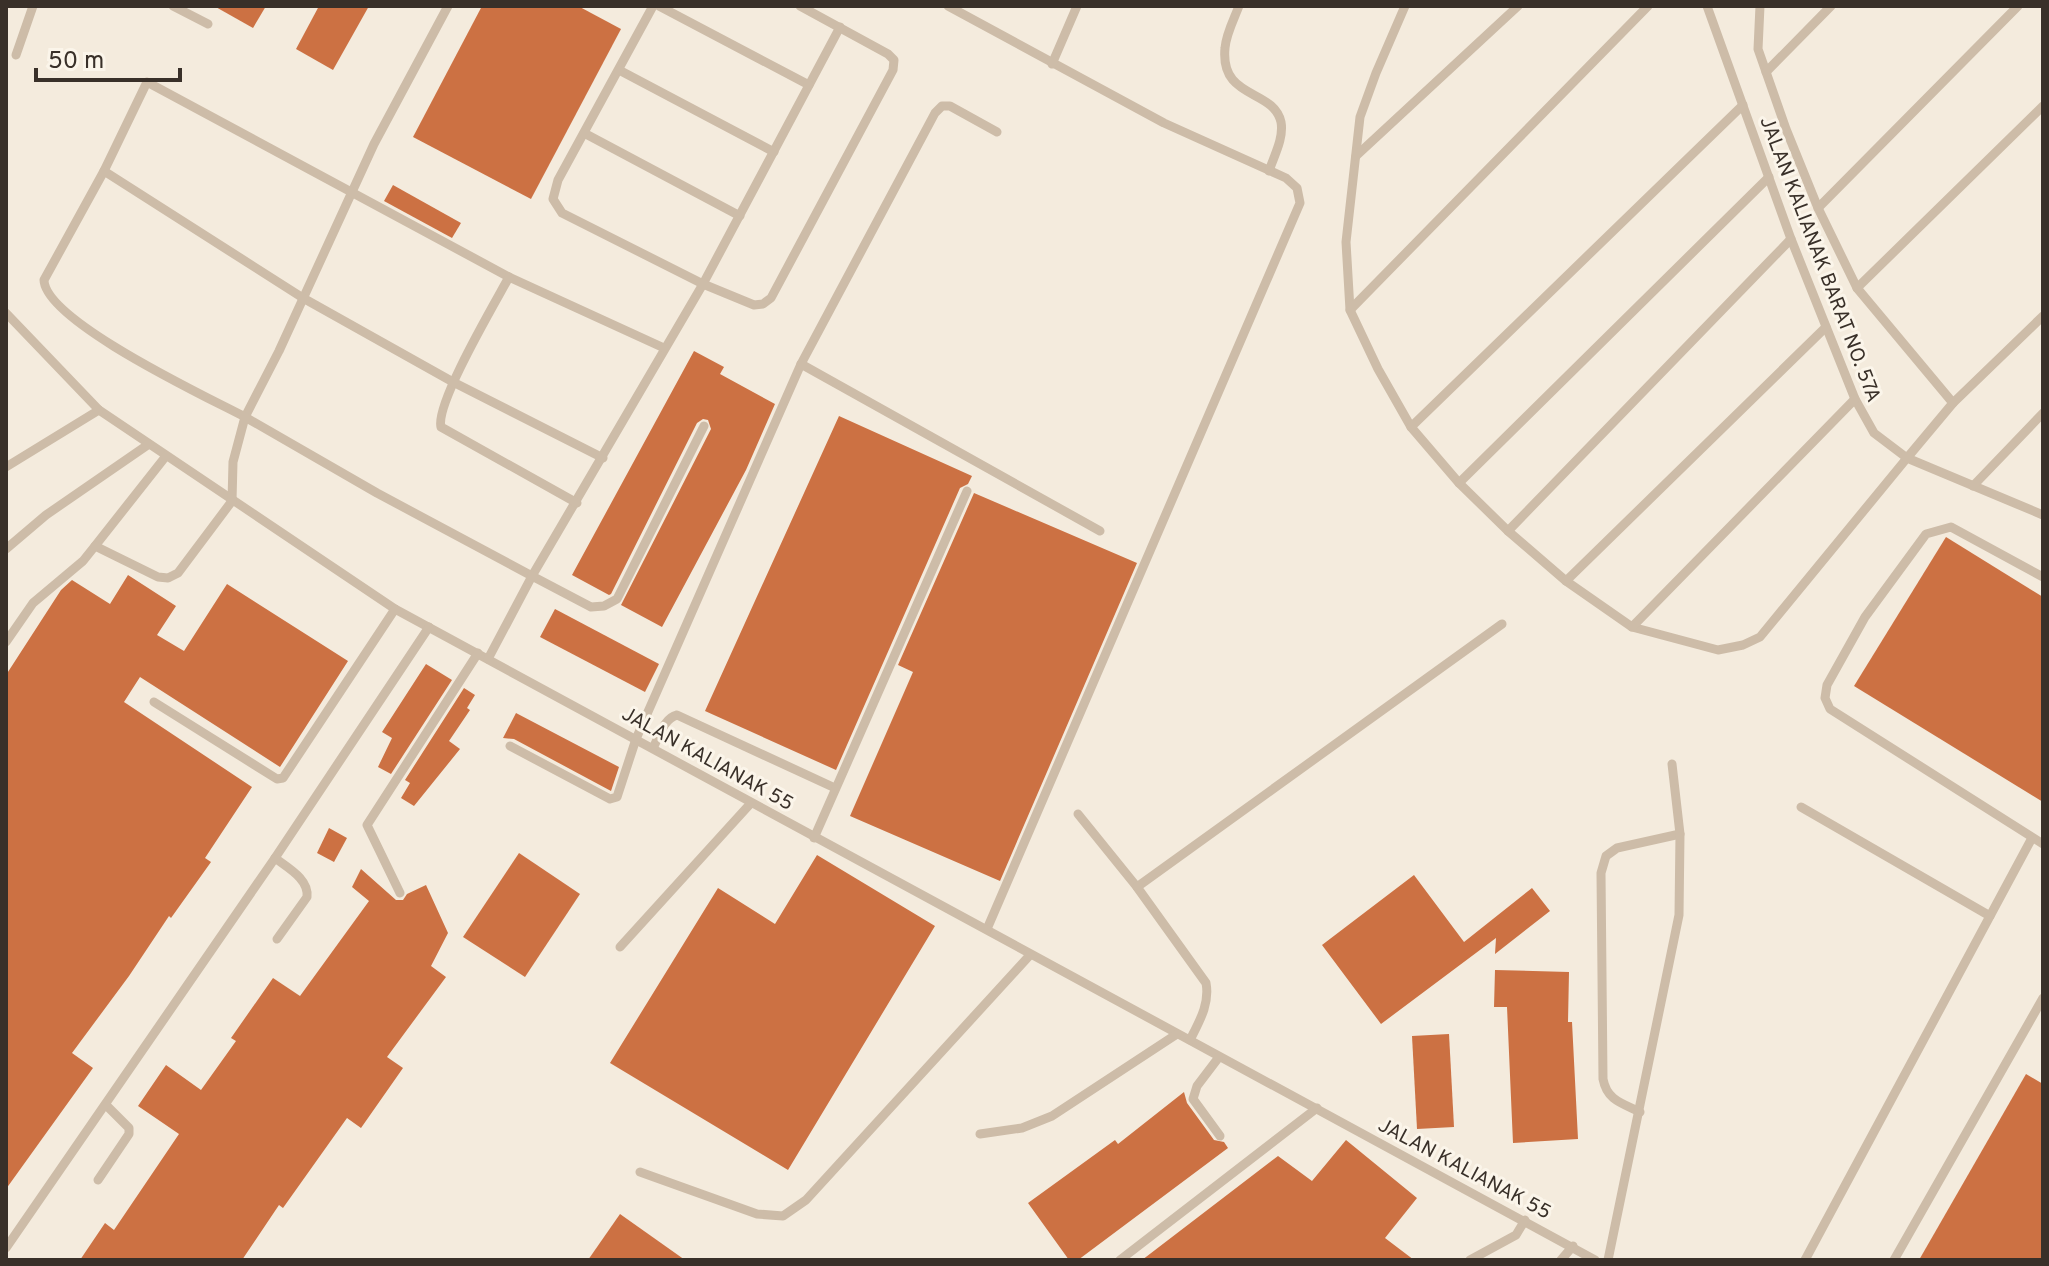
<svg xmlns="http://www.w3.org/2000/svg" width="2049" height="1266" font-family="Overpass,sans-serif">
  <style>
    .building { fill: #cc7143 }
    .lines { fill: none; stroke-linecap: round; stroke-linejoin: round }
    .lane { stroke: #cdbca8; stroke-width: 9 }
    .labels { text-anchor: middle; stroke-width: 6; stroke-linejoin: round; paint-order: stroke }
    .street-label { font-size: 20px; fill: #393029; stroke: #fbf5ea }
  </style>
  <rect width="100%" height="100%" fill="#f4ebdd"/>
  <!-- building -->
  <g class="building">
    <polygon points="214,6 266,6 253,28"/>
    <polygon points="319,6 369,6 333,70 296,49"/>
    <polygon points="482,6 578,6 621,29 531,199 413,137"/>
    <polygon points="393,185 461,223 452,238 384,201"/>
    <polygon points="694,351 724,367 720,374 775,404 746,470 662,627 621,605 711,429 708,420 703,419 697,423 611,594 609,595 572,575"/>
    <polygon points="839,416 972,476 968,484 960,488 836,770 705,711"/>
    <polygon points="974,493 1137,563 1000,881 850,816 913,672 898,665"/>
    <polygon points="1946,537 2043,597 2043,802 1854,686"/>
    <polygon points="128,575 176,606 157,635 184,651 227,584 348,661 280,767 140,677 124,702 252,787 205,858 211,862 171,918 169,916 129,976 72,1053 93,1068 6,1189 6,675 61,590 72,580 110,604"/>
    <polygon points="555,609 659,664 645,692 540,637"/>
    <polygon points="426,664 452,680 391,774 378,767 392,738 382,732"/>
    <polygon points="464,688 475,695 467,708 470,710 449,741 460,749 414,806 401,798 410,783 405,780"/>
    <polygon points="516,713 619,767 611,791 514,739 503,738"/>
    <polygon points="329,828 347,838 334,862 317,853"/>
    <polygon points="519,853 580,894 525,977 463,937"/>
    <polygon points="817,855 935,926 788,1170 610,1063 718,888 775,924"/>
    <polygon points="361,869 396,900 403,900 407,894 426,885 448,933 431,966 446,977 387,1057 403,1068 361,1128 347,1118 283,1208 279,1205 242,1260 80,1260 105,1223 114,1230 179,1134 138,1106 166,1065 201,1090 236,1041 231,1038 273,978 300,996 369,901 352,887"/>
    <polygon points="1414,875 1464,942 1532,888 1550,911 1495,954 1496,938 1381,1024 1322,945"/>
    <polygon points="1495,970 1569,972 1568,1022 1572,1022 1578,1139 1513,1143 1507,1007 1494,1007"/>
    <polygon points="1449,1034 1454,1127 1417,1129 1412,1036"/>
    <polygon points="2026,1074 2043,1084 2043,1260 1919,1260"/>
    <polygon points="1184,1092 1187,1103 1214,1140 1224,1142 1228,1148 1078,1260 1069,1260 1028,1203 1115,1140 1118,1144"/>
    <polygon points="1346,1140 1417,1198 1385,1238 1414,1260 1142,1260 1278,1156 1312,1181"/>
    <polygon points="620,1214 685,1260 588,1260"/>
  </g>
  <g class="lines">
    <!-- lane -->
    <g class="lane">
      <polyline points="173,6 208,24"/>
      <polyline points="448,6 374,144 279,351 245,417 377,493 532,576 703,284 840,27"/>
      <polyline points="653,6 558,180 553,199 562,213 703,284 754,305 763,304 771,298 893,70 894,60 888,54 800,6"/>
      <polyline points="659,6 809,85"/>
      <polyline points="948,6 1164,123 1286,178 1297,188 1300,203 987,929"/>
      <path d="M1239,6c-5,13 -13,28 -14,42 -5,52 48,40 56,74 3,16 -7,34 -12,49"/>
      <polyline points="1405,6 1376,73 1360,117 1346,242 1350,310 1378,369 1411,427 1459,483 1508,531 1566,581 1632,627 1718,650 1743,645 1760,637 1907,458 2043,515"/>
      <polyline points="1707,6 1791,239 1855,399 1874,433 1907,458 1953,403 2043,316"/>
      <polyline points="1760,6 1758,49 1786,129 1818,208 1857,288 1953,403"/>
      <polyline points="16,55 33,6"/>
      <polyline points="1052,64 1077,6"/>
      <polyline points="619,70 774,152"/>
      <polyline points="1766,72 1831,6"/>
      <polyline points="584,133 740,216"/>
      <polyline points="1356,156 1518,6"/>
      <polyline points="104,171 147,82 509,277 664,348"/>
      <polyline points="1818,208 2018,6"/>
      <path d="M509,277c-14,26 -74,127 -68,150l136,76"/>
      <polyline points="1857,288 2043,106"/>
      <polyline points="1350,310 1648,6"/>
      <polyline points="6,313 99,410 395,609 1595,1260"/>
      <polyline points="801,364 1100,531"/>
      <polyline points="1411,427 1743,105"/>
      <polyline points="6,467 99,410"/>
      <polyline points="1459,483 1769,177"/>
      <polyline points="1973,486 2043,413"/>
      <polyline points="1508,531 1791,239"/>
      <polyline points="95,546 166,456"/>
      <polyline points="6,549 46,515 149,444"/>
      <polyline points="2043,577 1951,527 1926,534 1865,617 1827,685 1825,698 1830,709 2043,844"/>
      <polyline points="1566,581 1826,327"/>
      <polyline points="1632,627 1855,399"/>
      <path d="M6,642l27,-39 50,-42 12,-15 63,31 10,1 10,-5 54,-72 1,-39 12,-45c-38,-20 -200,-96 -201,-137l60,-109 199,127 150,84 150,76"/>
      <polyline points="488,659 532,576 591,607 604,606 617,599 704,426"/>
      <polyline points="154,702 277,779 283,778 395,609"/>
      <polyline points="510,746 610,799 617,797 636,739 801,364 935,113 942,106 950,106 997,132"/>
      <path d="M653,748c6,-11 11,-30 24,-33l158,73"/>
      <polyline points="1801,807 1990,916"/>
      <polyline points="1078,814 1137,887"/>
      <polyline points="814,838 967,491"/>
      <path d="M275,858c13,10 34,21 32,39l-30,42"/>
      <polyline points="400,893 367,825 478,653"/>
      <polyline points="620,947 751,803"/>
      <path d="M1190,1040c9,-18 20,-36 16,-57l-69,-96 365,-263"/>
      <polyline points="1219,1057 1197,1086 1193,1099 1220,1136"/>
      <path d="M1640,1112c-19,-9 -33,-12 -37,-33l-2,-206 5,-17 11,-8 63,-14"/>
      <polyline points="980,1134 1022,1128 1052,1116 1177,1034"/>
      <polyline points="640,1172 757,1214 783,1216 806,1200 1030,955"/>
      <polyline points="98,1180 129,1134 129,1128 106,1105"/>
      <polyline points="6,1248 275,858 429,627"/>
      <polyline points="1120,1260 1317,1108"/>
      <polyline points="1470,1260 1516,1235 1525,1220"/>
      <polyline points="1561,1260 1573,1246"/>
      <polyline points="1608,1260 1679,915 1680,834 1672,764"/>
      <polyline points="1805,1260 2032,838"/>
      <polyline points="1894,1260 2043,998"/>
    </g>
  </g>
  <g class="labels">
    <!-- street labels -->
    <g class="street-label">
      <text transform="translate(1821 259) rotate(69)" y="7">JALAN KALIANAK BARAT NO. 57A</text>
      <text transform="translate(708 758) rotate(29)" y="7">JALAN KALIANAK 55</text>
      <text transform="translate(1465 1168) rotate(28)" y="7">JALAN KALIANAK 55</text>
    </g>
  </g>
  <!-- border -->
  <rect width="2049" height="1266" fill="none" stroke="#393029" stroke-width="16"/>
  <!-- scale -->
  <path d="M36 68v12h144v-12" fill="none" stroke="#393029" stroke-width="4"/>
  <text x="48" y="68" font-size="24" fill="#393029" stroke="#fbf5ea" stroke-width="6" paint-order="stroke">50 m</text>
</svg>
